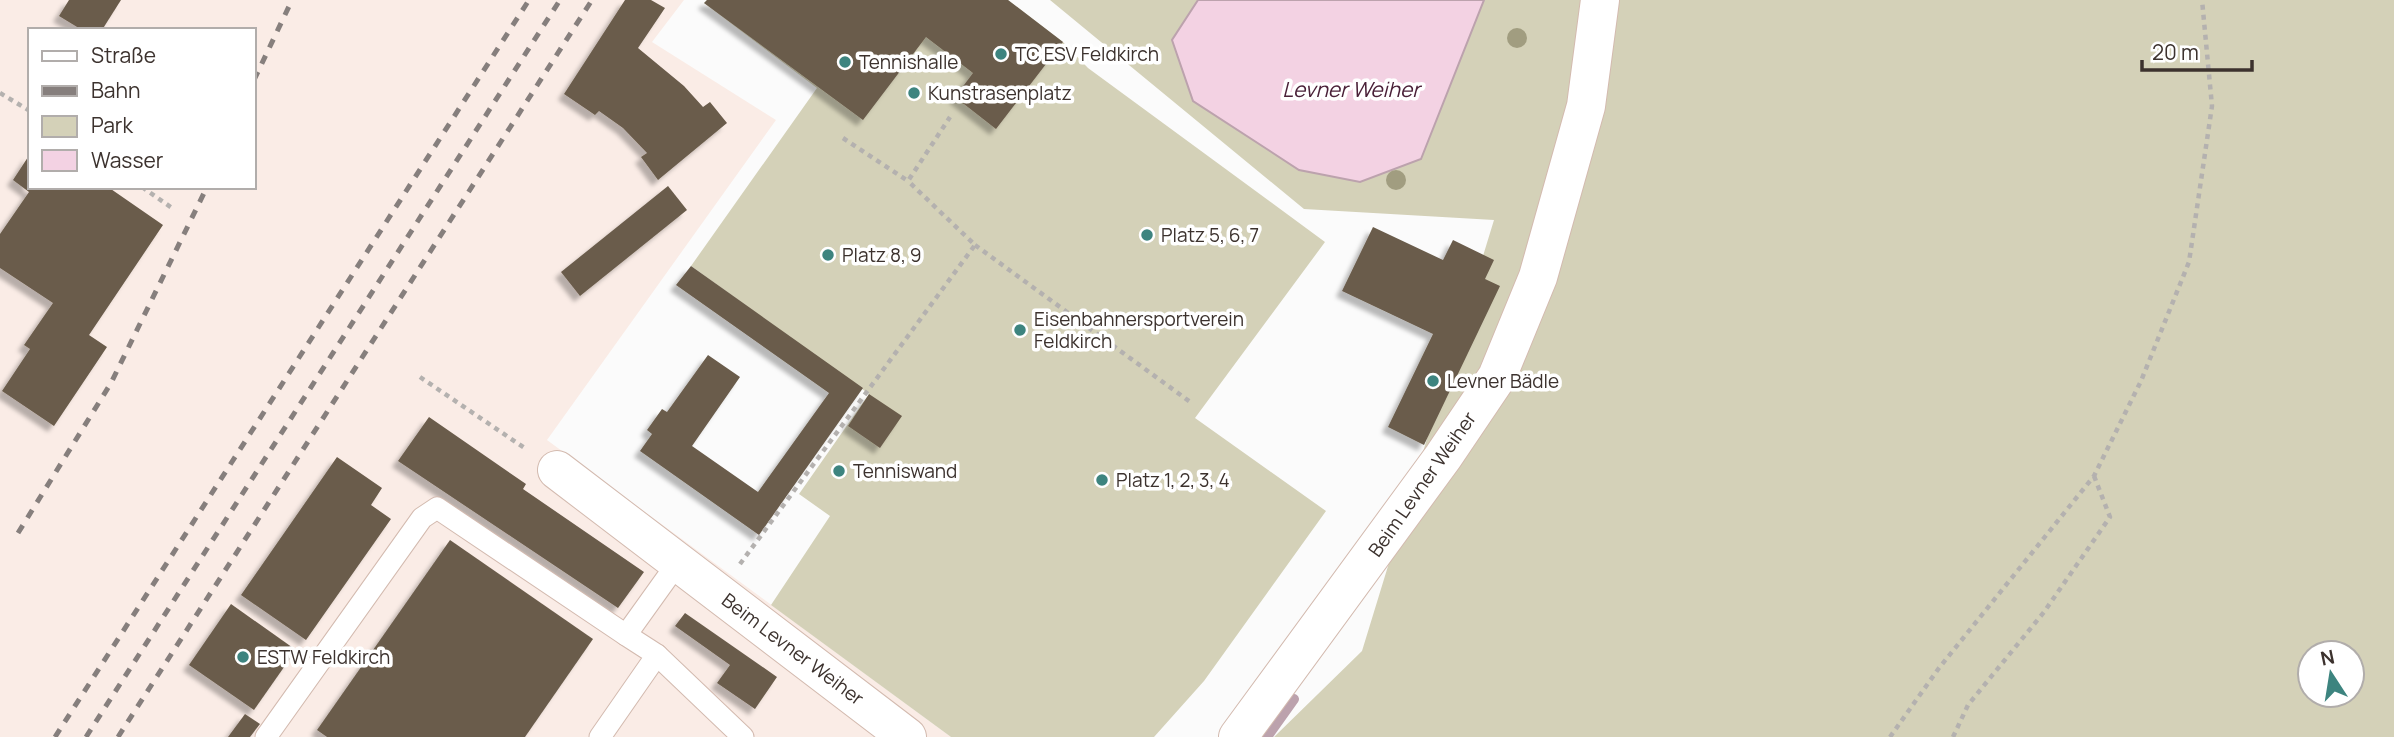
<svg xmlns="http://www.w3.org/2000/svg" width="2394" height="737" font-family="Manrope,sans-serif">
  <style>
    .built { fill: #faece6; fill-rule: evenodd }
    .green { fill: #d4d1b8; fill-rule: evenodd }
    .water { fill: #f3d2e3; stroke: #bca2ad; stroke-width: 2 }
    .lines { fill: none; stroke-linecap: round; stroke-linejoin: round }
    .stream { stroke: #bca2ad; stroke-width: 10 }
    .building { fill: #6a5c4b; filter: url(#shadow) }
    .service-casing { stroke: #d3baaf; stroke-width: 23 }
    .minor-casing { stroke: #d3baaf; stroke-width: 40 }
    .path { stroke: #b4b1af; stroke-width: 4.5; stroke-dasharray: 5 5; stroke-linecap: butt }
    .service { stroke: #fff; stroke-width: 21 }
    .minor { stroke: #fff; stroke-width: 38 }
    .rail { stroke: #867f7d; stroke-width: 5; stroke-dasharray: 9 9; stroke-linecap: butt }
    .tree { fill: #a19d80 }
    .poi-dot { fill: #3d847f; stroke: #fff; stroke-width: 2.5 }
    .labels { text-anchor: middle; stroke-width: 7; stroke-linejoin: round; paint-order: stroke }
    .poi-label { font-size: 19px; fill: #3c322e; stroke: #fff; text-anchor: start }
    .street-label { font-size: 19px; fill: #3c322e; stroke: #fff }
    .water-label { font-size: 21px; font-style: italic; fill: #4a2038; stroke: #fff }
  </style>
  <defs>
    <filter id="shadow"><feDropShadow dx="-6" dy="6" stdDeviation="2" flood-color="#0004"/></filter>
  </defs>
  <rect width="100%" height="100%" fill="#fbfbfb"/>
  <!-- built -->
  <path class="built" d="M0,0h684l-32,42 124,78 -229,320 404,297h-951zM30,30h224v157h-224z"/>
  <!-- green -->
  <g class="green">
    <polygon points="707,0 1008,0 1063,42 1088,68 1325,242 1195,418 1326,511 1204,681 1154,737 951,737 771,605 830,516 799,494 869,394 691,266 817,88 704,3"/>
    <path d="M1050,0h1344v737h-1120l88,-86 132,-431 -190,-11zM2310,653h42v42h-42z"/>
  </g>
  <!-- water -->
  <polygon class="water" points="1198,0 1484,0 1421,159 1360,182 1299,170 1193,101 1172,40"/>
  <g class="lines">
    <!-- stream -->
    <polyline class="stream" points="1267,737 1294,699"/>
  </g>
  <!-- building -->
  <g class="building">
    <polygon points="69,0 121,0 102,30 82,30 59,16"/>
    <polygon points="625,0 651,0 665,8 638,48 684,86 703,107 710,102 727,123 658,180 641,157 647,153 623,128 599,111 595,115 564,94"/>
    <polygon points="707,0 1008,0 1063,42 996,129 955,97 973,73 926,37 863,120 704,3"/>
    <polygon points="30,154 30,187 108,187 163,225 89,335 107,347 54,426 2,391 30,349 24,345 53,303 0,268 0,234 29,192 13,180"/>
    <polygon points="668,186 687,210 580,296 561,272"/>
    <polygon points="1373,227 1443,260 1453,240 1494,260 1485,279 1500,286 1424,445 1388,427 1433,334 1342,291"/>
    <polygon points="691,266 863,388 759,535 640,451 652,434 647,430 662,409 667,412 708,355 740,377 692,446 758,492 829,393 676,285"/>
    <polygon points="869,394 902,416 880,448 848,426"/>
    <polygon points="429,417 526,484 523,489 644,572 618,608 398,461"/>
    <polygon points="337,457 382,488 371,505 391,519 306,640 241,595"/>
    <polygon points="450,540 593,639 525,737 327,737 317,730"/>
    <polygon points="231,604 296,650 254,710 189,665"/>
    <polygon points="685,613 777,677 755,709 717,683 730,665 675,626"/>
    <polygon points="245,714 260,724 250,737 228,737"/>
  </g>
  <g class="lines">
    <defs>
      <g id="service">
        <polyline points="657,655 743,737"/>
        <polyline points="266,737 422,518 437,508 626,635"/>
        <polyline points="600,737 657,655 626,635 679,561"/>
      </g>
      <g id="minor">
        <polyline points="557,470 907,737"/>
        <polyline points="1238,737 1443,457 1497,377 1538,277 1586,106 1600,0"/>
      </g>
    </defs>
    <!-- service casing -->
    <use href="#service" class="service-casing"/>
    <!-- minor casing -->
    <use href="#minor" class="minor-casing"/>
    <!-- path -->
    <g class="path">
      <polyline points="0,93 30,111"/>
      <polyline points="843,138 908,181 950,117"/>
      <polyline points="142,187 172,208"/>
      <polyline points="975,245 1193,404"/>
      <polyline points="420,377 526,449"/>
      <polyline points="740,564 975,245 908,181"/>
      <polyline points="1890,737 1939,668 2094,476 2141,381 2189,262 2212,106 2202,0"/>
      <polyline points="1953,737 1968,705 2044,612 2110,517 2094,476"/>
    </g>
    <!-- service -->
    <use href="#service" class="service"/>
    <!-- minor -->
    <use href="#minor" class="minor"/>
    <!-- rail -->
    <g class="rail">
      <polyline points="254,80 292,0"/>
      <polyline points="18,533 111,383 207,187"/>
      <polyline points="55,737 529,0"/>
      <polyline points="86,737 560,0"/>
      <polyline points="118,737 592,0"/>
    </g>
  </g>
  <!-- trees -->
  <g class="tree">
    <circle cx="1517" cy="38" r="10"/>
    <circle cx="1396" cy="180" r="10"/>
  </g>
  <!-- markers -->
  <g class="poi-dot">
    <circle cx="1001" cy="54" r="7"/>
    <circle cx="845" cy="62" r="7"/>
    <circle cx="914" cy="93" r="7"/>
    <circle cx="1147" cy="235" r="7"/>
    <circle cx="828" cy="255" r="7"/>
    <circle cx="1020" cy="330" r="7"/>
    <circle cx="1433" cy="381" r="7"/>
    <circle cx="839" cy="471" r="7"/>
    <circle cx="1102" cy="480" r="7"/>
    <circle cx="243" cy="657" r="7"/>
  </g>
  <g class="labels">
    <!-- poi labels -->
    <g class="poi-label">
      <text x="1015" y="61">TC ESV Feldkirch</text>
      <text x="859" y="69">Tennishalle</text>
      <text x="928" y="100">Kunstrasenplatz</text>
      <text x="1161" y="242">Platz 5, 6, 7</text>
      <text x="842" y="262">Platz 8, 9</text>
      <text x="1034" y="326">Eisenbahnersportverein<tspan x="1034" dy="22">Feldkirch</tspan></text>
      <text x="1447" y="388">Levner Bädle</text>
      <text x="853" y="478">Tenniswand</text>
      <text x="1116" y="487">Platz 1, 2, 3, 4</text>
      <text x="257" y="664">ESTW Feldkirch</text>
    </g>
    <!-- street labels -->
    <g class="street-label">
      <text transform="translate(1422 484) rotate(-55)" y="7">Beim Levner Weiher</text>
      <text transform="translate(793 649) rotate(37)" y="7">Beim Levner Weiher</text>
    </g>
    <!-- water labels -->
    <g class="water-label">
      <text x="1351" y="97">Levner Weiher</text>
    </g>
  </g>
  <!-- legend -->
  <rect x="28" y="28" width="228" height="161" fill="#ffffff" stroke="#b1adab" stroke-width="2"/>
  <rect x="42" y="51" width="35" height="10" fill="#ffffff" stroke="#b1adab" stroke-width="2"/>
  <text x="91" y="63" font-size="21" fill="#3c322e">Straße</text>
  <rect x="42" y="86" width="35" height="10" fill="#867f7d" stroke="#b1adab" stroke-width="2"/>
  <text x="91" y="98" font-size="21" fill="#3c322e">Bahn</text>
  <rect x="42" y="116" width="35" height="21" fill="#d4d1b8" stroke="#b1adab" stroke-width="2"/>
  <text x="91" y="133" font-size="21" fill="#3c322e">Park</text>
  <rect x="42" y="150" width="35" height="21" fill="#f3d2e3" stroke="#b1adab" stroke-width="2"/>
  <text x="91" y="168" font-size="21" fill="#3c322e">Wasser</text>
  <!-- north arrow -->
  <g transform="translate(2331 674) rotate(348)"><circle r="33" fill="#ffffff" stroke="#b1adab" stroke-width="2"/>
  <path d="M0-5L12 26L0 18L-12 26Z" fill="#3d847f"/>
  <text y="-10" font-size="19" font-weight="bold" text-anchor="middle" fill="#3c322e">N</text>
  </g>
  <!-- scale -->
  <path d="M2142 60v10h110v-10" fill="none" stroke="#3c322e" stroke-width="3.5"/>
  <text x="2152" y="60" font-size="21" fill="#3c322e" stroke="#ffffff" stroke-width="5" paint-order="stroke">20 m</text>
</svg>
